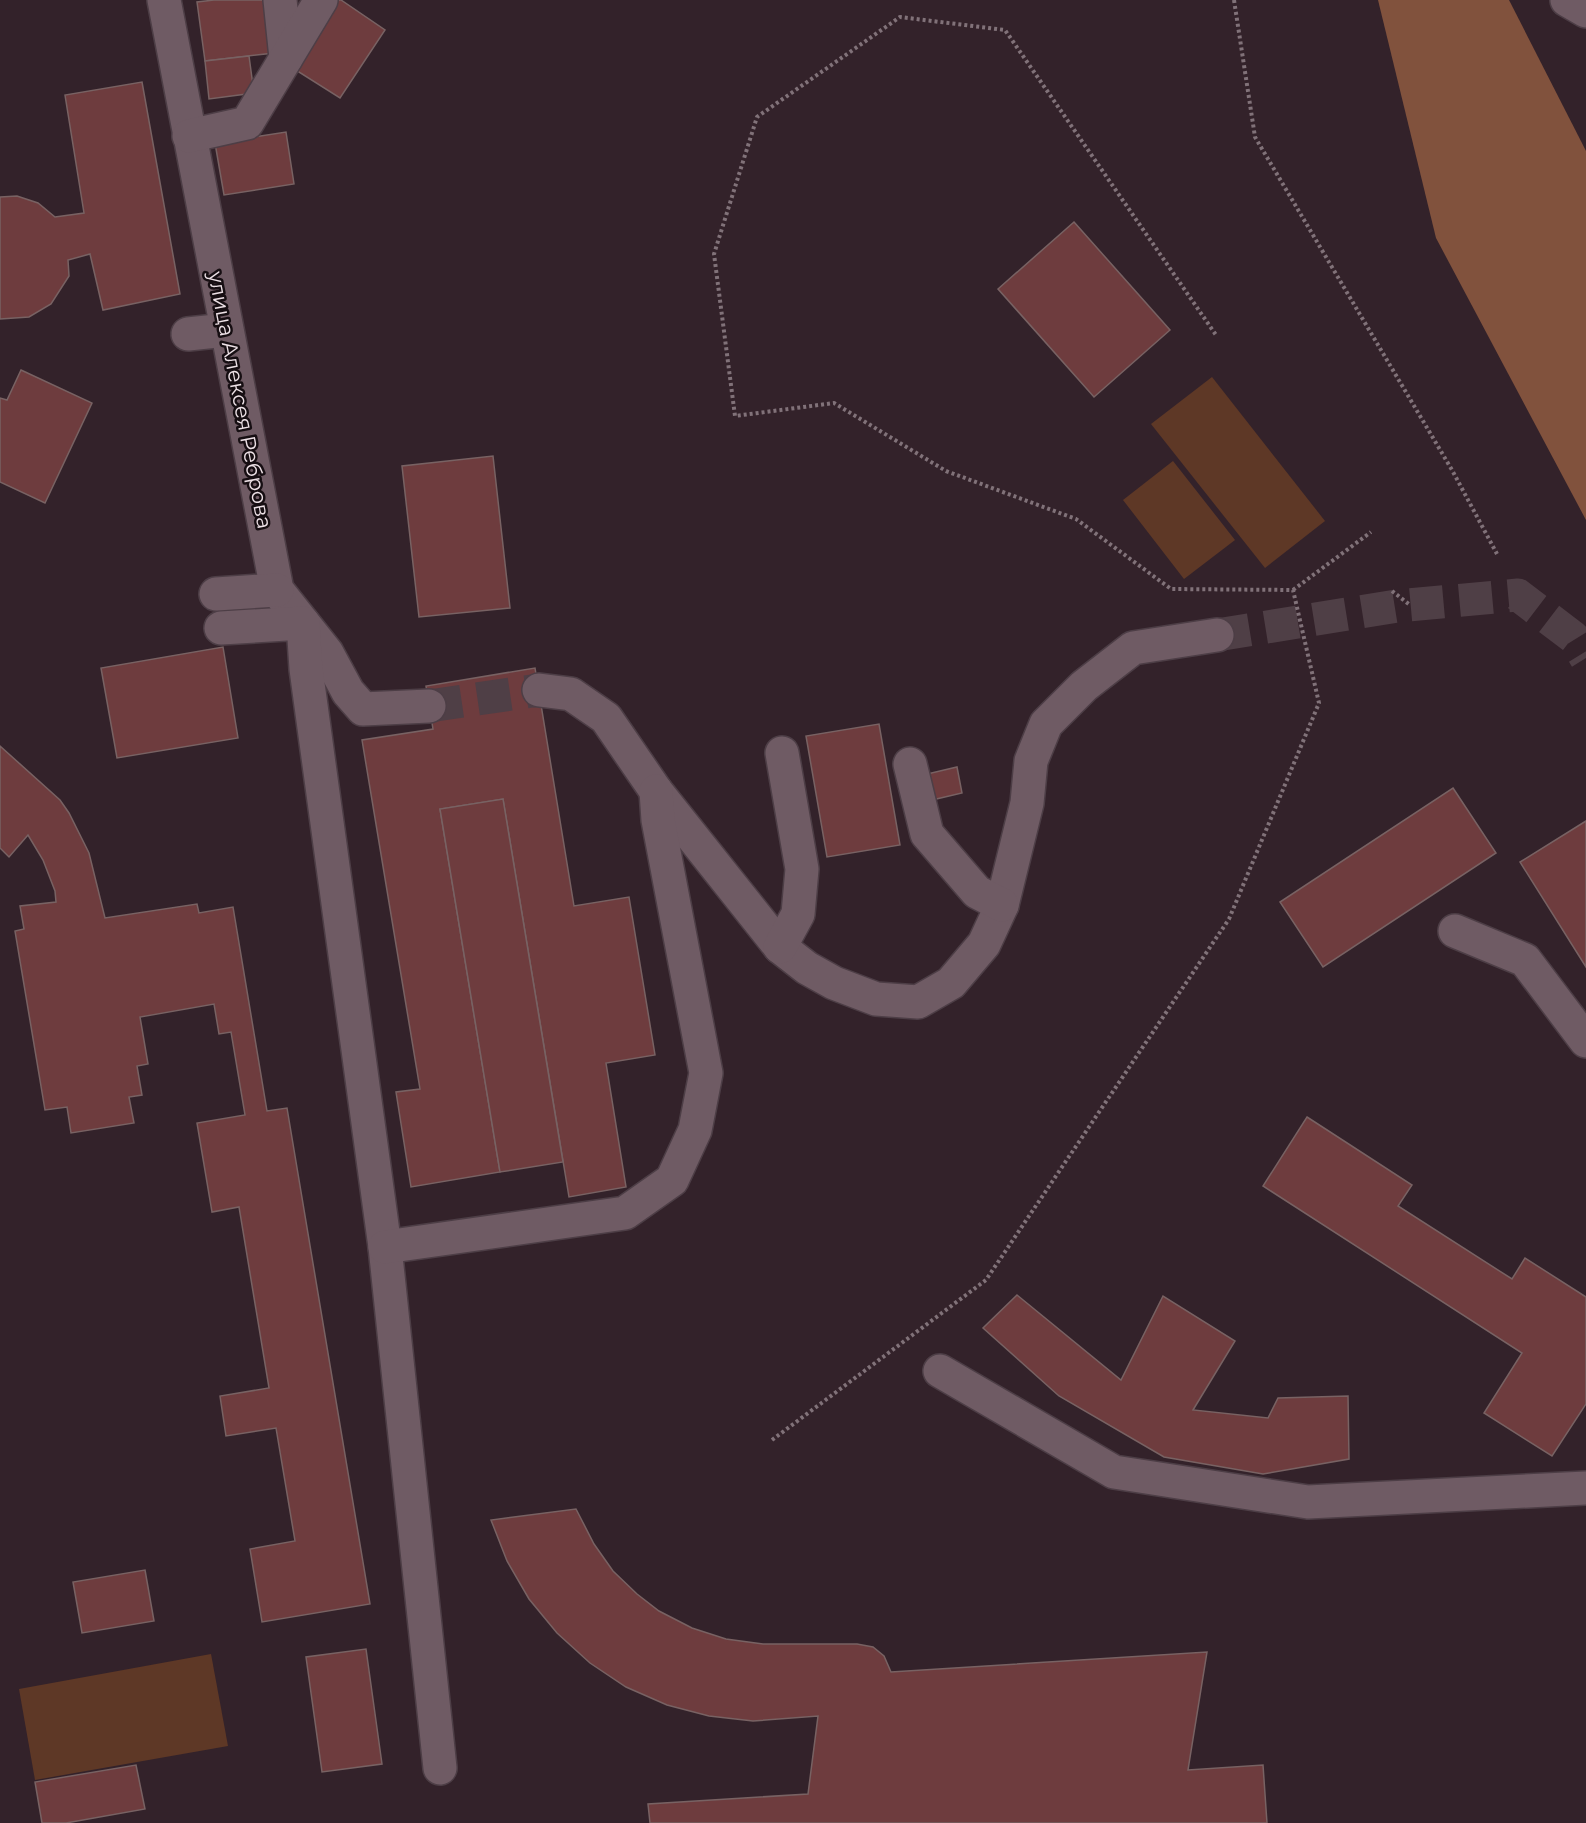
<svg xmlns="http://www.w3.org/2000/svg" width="1586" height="1823" font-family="Montserrat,sans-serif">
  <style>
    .green { fill: #5e3826 }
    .forest { fill: #81523d }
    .building { fill: #6e3c3e; stroke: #786263; stroke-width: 1.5 }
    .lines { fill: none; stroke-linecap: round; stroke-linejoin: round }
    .minor-tunnel { stroke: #4f3f46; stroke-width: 33; stroke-dasharray: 33 16; stroke-linecap: butt }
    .minor-casing { stroke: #4d3e46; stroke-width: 36 }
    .path { stroke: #817279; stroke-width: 4; stroke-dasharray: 3 3; stroke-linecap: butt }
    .minor { stroke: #6f5b64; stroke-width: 33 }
    .labels { text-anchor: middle; stroke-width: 5; stroke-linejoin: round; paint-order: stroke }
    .street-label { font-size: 21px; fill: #ede1e6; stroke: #160e12 }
  </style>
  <rect width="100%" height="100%" fill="#33222a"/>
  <!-- green -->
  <g class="green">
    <polygon points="1212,377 1325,521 1265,568 1151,424"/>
    <polygon points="1173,461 1235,540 1184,579 1123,500"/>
    <polygon points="211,1654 228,1746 35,1780 19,1689"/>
  </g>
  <!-- forest -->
  <polygon class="forest" points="1378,0 1509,0 1586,151 1586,520 1436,238"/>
  <!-- building -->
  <g class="building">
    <polygon points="214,0 268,0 274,53 205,61 197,2"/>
    <polygon points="335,0 341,0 385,30 340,98 291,67"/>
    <polygon points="249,56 254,93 209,99 205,61"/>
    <polygon points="142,82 180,294 103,310 90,254 68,260 69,276 51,304 29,317 0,319 0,197 17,196 38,203 55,217 84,213 65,95"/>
    <polygon points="286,132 294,184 224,195 215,143"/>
    <polygon points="1074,222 1170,330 1094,397 998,289"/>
    <polygon points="21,370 92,403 45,503 0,482 0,398 7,400"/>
    <polygon points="493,456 510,608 419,617 402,466"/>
    <polygon points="223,647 238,738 117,758 101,668"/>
    <polygon points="535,668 574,906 629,897 655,1055 606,1063 626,1187 569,1197 503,799 440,809 500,1172 411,1187 396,1092 420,1089 362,740 433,729 426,686"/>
    <polygon points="879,724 900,845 827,857 806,736"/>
    <polygon points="0,746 60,800 69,813 89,853 105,918 197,904 199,913 233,907 267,1111 287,1108 370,1604 262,1622 250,1549 295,1541 276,1428 226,1436 220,1396 269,1388 239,1207 212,1212 197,1123 245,1115 231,1032 219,1034 214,1004 140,1017 148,1064 137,1066 142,1095 129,1097 134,1123 71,1133 67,1107 45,1110 15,931 24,929 20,906 56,902 55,891 43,860 28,835 9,857 0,848"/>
    <polygon points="957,767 962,793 932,800 927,774"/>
    <polygon points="1453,788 1496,853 1323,967 1280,902"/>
    <polygon points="503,799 563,1162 500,1172 440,809"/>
    <polygon points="1586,821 1586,967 1520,862"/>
    <polygon points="1307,1117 1412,1185 1398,1206 1512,1279 1525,1258 1586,1297 1586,1404 1552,1456 1484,1413 1522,1353 1263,1186"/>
    <polygon points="1017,1295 1121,1380 1163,1296 1235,1341 1193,1410 1268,1418 1278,1398 1348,1396 1349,1459 1263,1474 1164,1457 1059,1396 983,1328"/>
    <polygon points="576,1509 594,1544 613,1571 637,1594 659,1611 692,1628 726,1639 763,1644 857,1644 873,1647 884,1656 891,1672 1207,1652 1188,1770 1263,1765 1267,1823 650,1823 648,1804 808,1794 818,1716 753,1721 709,1716 667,1705 626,1687 590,1663 557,1633 529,1599 507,1561 491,1520"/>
    <polygon points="145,1570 154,1621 82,1633 73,1582"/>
    <polygon points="366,1649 382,1764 322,1772 306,1657"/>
    <polygon points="136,1765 145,1809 66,1823 42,1823 35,1782"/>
  </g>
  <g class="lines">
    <!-- minor-tunnel -->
    <g class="minor-tunnel">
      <polyline points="1217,635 1397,606 1518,595 1573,637 1586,658"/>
      <polyline points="429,706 539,690"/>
    </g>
    <defs>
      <g id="minor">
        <polyline points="164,0 277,590 327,653 348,692 363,709 429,706"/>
        <polyline points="280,0 286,58"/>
        <polyline points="1567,0 1586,11"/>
        <polyline points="189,136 247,123 321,0"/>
        <polyline points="188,334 226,330"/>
        <polyline points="216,594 277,590"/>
        <polyline points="221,628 303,623 306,669 385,1247 440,1768"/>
        <polyline points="539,690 571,694 606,718 656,791 780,947 807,968 834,983 876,999 918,1002 951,983 984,944 1002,905 1027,803 1031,761 1046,724 1084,686 1133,648 1217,635"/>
        <polyline points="910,764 927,834 977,892 1002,905"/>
        <polyline points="1455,931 1525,960 1586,1041"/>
        <polyline points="780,947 798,914 802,869 782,753"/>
        <polyline points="385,1247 625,1213 672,1180 695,1130 706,1073 658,820 656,791"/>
        <polyline points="940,1371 1114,1472 1308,1502 1586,1488"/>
      </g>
    </defs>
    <!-- minor casing -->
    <use href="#minor" class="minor-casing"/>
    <!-- path -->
    <g class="path">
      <polyline points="1234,0 1255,137 1452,470 1497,554"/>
      <polyline points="1293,590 1371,532"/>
      <polyline points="1392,591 1410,605"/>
      <polyline points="772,1440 986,1280 1229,919 1319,703 1293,590 1171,589 1076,519 946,471 834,403 735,416 714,254 757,117 900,17 1005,30 1216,335"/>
    </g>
    <!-- minor -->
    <use href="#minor" class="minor"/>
  </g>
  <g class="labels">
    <!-- street labels -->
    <g class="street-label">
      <text transform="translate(240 400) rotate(79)" y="7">улица Алексея Реброва</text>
    </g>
  </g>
</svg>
